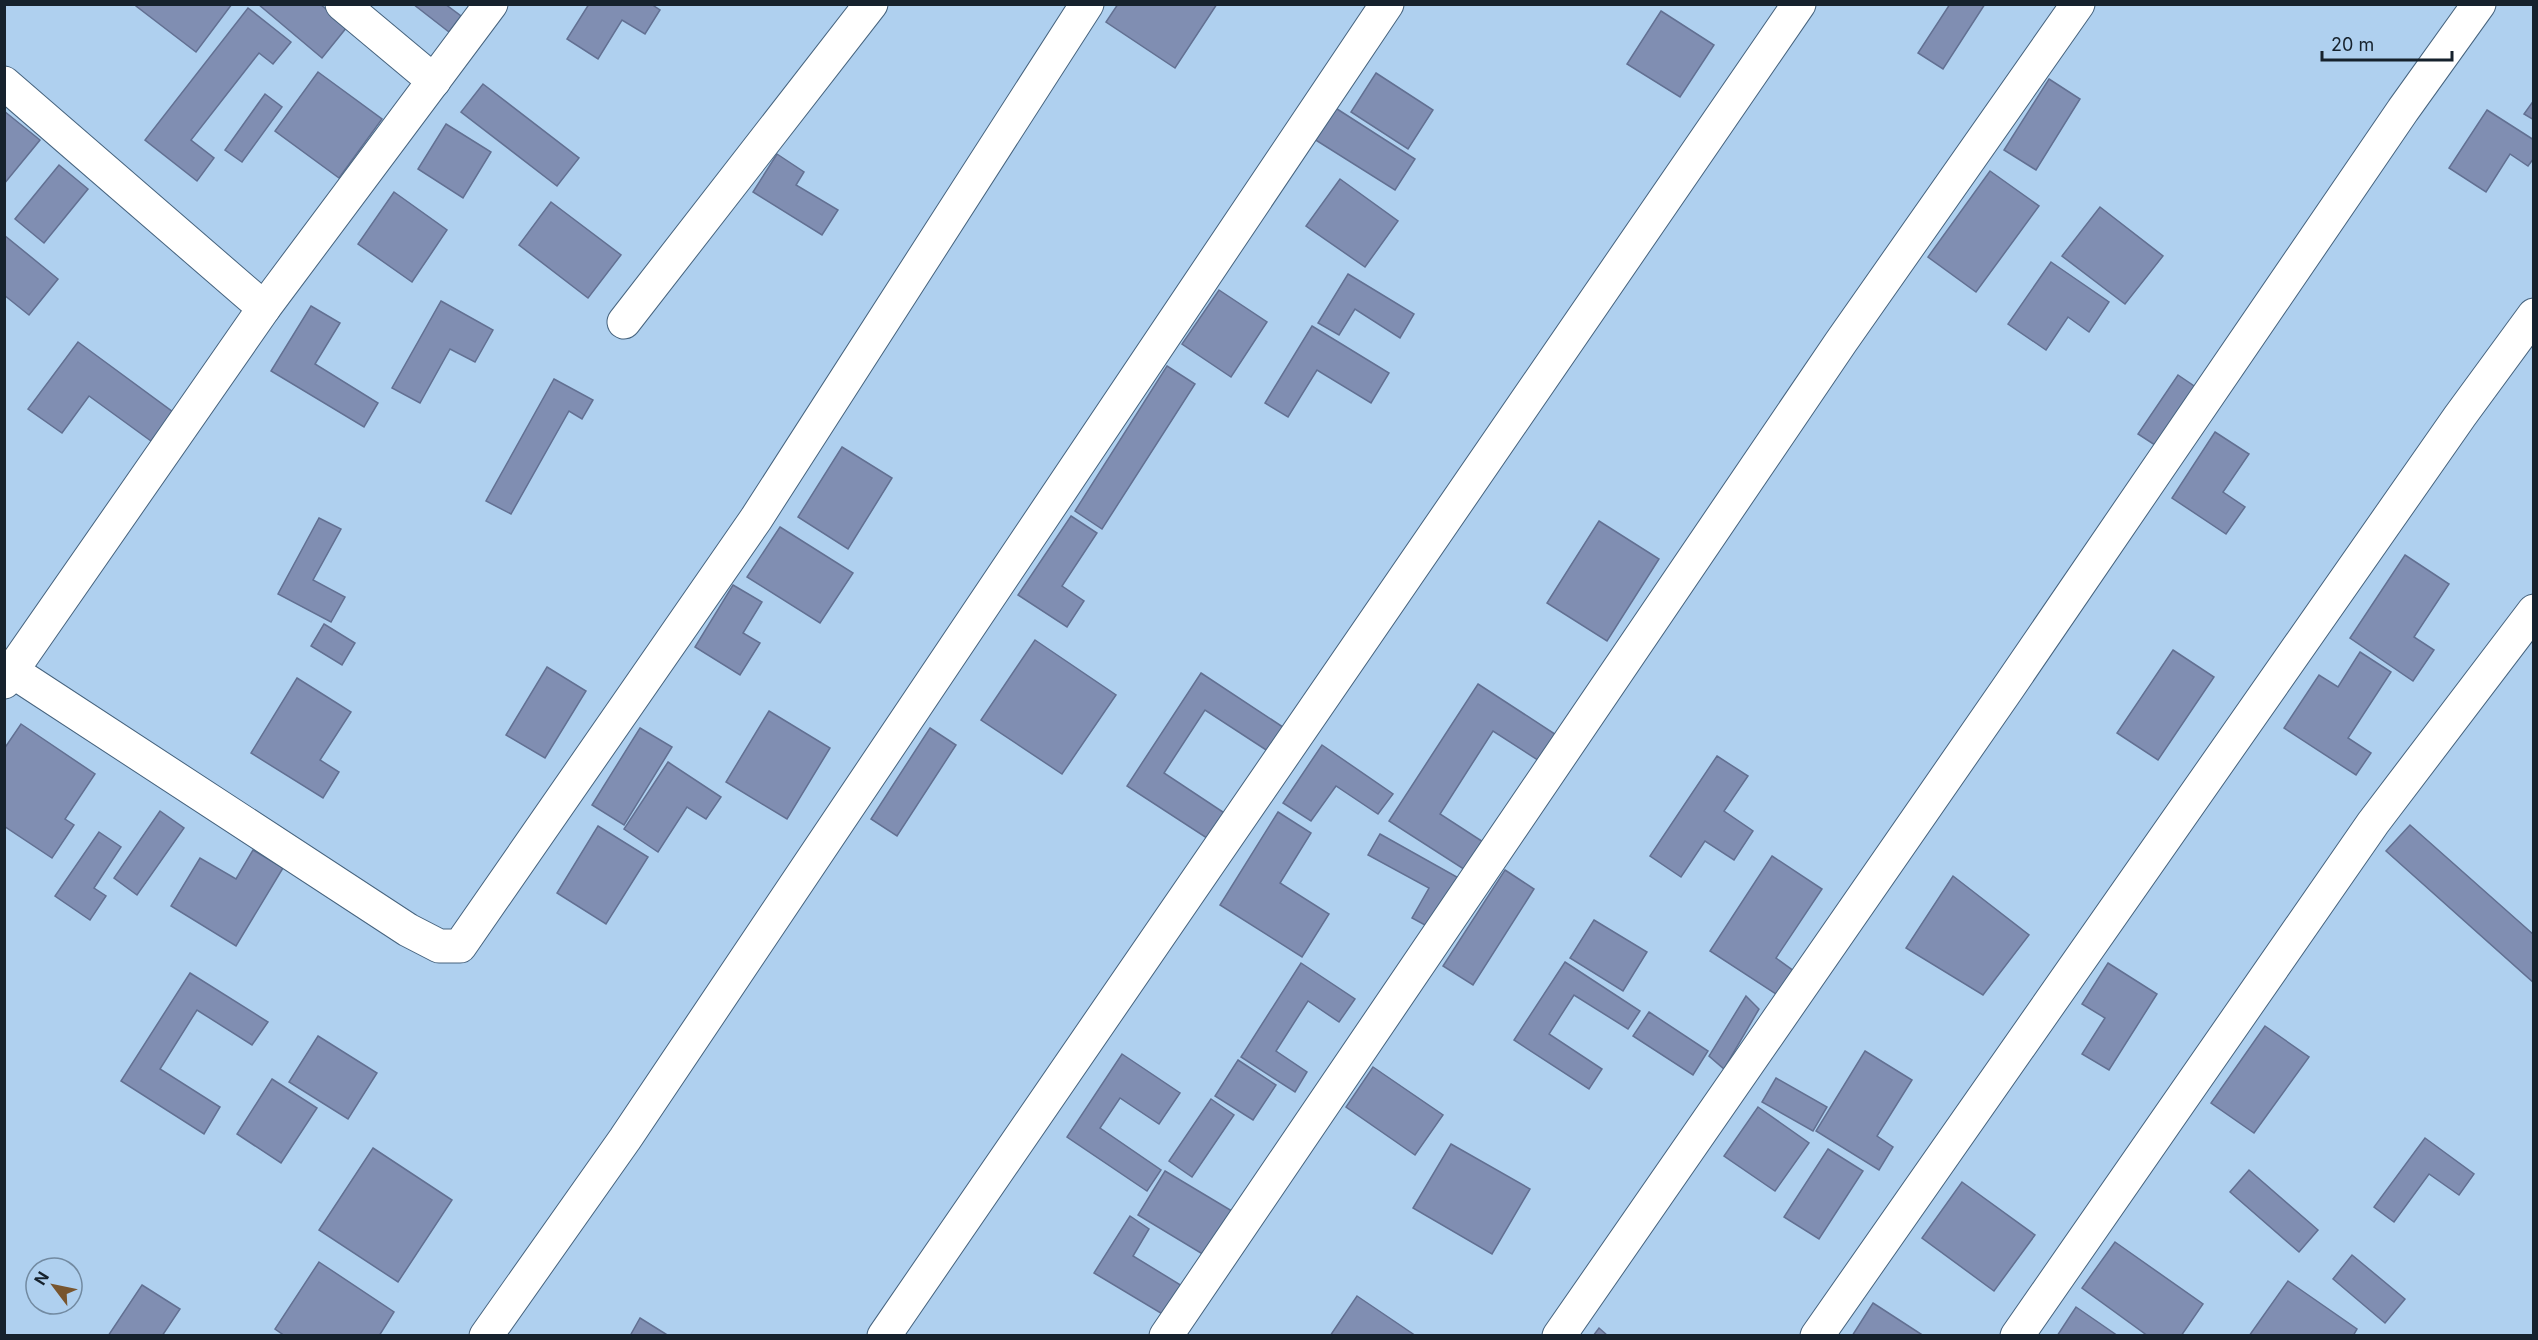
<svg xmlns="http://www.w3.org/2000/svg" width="2538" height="1340" font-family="Inter,sans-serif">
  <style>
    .building { fill: #808eb2; stroke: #627092; stroke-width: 1.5 }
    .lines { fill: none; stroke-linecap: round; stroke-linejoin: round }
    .minor-casing { stroke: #46637e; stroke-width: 35 }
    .minor { stroke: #fff; stroke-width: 33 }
  </style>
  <rect width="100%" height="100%" fill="#afd0ef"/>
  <!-- building -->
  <g class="building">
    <polygon points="137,4 232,4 196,52 136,6"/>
    <polygon points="258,4 320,4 347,27 322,58"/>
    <polygon points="413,4 445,4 461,16 449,32"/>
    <polygon points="589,4 651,4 660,10 645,34 622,20 598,59 567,39"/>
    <polygon points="1118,4 1217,4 1175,68 1106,22"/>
    <polygon points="1950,4 1985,4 1943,69 1918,53"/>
    <polygon points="248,8 291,42 273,64 259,53 191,140 214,158 197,181 145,140"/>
    <polygon points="1661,11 1714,45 1680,97 1627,64"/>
    <polygon points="318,72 382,119 339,178 275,131"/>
    <polygon points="1376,73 1433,110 1408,149 1351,112"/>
    <polygon points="2049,79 2080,99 2036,170 2004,150"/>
    <polygon points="483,84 579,158 557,186 461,112"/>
    <polygon points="265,94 282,107 242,162 225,150"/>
    <polygon points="2534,100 2534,120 2524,114"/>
    <polygon points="1334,107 1415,159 1395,190 1314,139"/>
    <polygon points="2487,110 2534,140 2534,158 2528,166 2510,154 2486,192 2449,168"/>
    <polygon points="4,111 40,140 4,184"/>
    <polygon points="446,124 491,152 463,198 418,169"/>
    <polygon points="777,154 804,172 796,185 838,210 822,235 753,192"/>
    <polygon points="59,165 88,189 44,243 15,219"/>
    <polygon points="1990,171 2039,206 1976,292 1928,257"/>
    <polygon points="1340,179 1398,221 1365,267 1306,226"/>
    <polygon points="394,192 447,230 412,282 358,244"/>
    <polygon points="551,202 621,255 588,298 519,245"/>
    <polygon points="2100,207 2163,256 2125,304 2062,256"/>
    <polygon points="4,235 58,279 29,315 4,295"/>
    <polygon points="2051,262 2109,302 2089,332 2068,317 2046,350 2008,324"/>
    <polygon points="1348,274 1414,314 1400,338 1355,309 1339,335 1318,323"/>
    <polygon points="1219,290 1267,322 1231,377 1182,344"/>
    <polygon points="441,301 493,330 475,362 450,349 420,403 392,388"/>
    <polygon points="311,306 340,323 315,364 378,403 364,427 271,371"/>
    <polygon points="1312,326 1389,373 1371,403 1317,370 1288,417 1265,403"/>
    <polygon points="78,342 173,412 151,441 89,396 62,433 28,409"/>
    <polygon points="1167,366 1195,384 1102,529 1075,511"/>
    <polygon points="2178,375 2200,390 2161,449 2138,434"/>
    <polygon points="554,379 593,400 582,419 569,411 511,514 486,501"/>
    <polygon points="2215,432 2249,454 2223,492 2245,507 2226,534 2172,498"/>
    <polygon points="842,447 892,478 848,549 798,517"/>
    <polygon points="1071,516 1097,533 1062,586 1084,601 1067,627 1018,595"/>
    <polygon points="319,518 341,529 313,580 345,597 331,622 278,594"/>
    <polygon points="1599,521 1659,559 1607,641 1547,603"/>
    <polygon points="780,527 853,573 820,623 747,577"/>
    <polygon points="2405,555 2449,584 2414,637 2434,650 2413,681 2350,638"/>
    <polygon points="733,585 762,602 743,633 760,643 740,675 695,647"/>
    <polygon points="324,624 355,643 342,665 311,646"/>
    <polygon points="1035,640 1116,695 1062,774 981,720"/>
    <polygon points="2173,650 2214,677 2158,760 2117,733"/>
    <polygon points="2360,652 2391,672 2348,738 2371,753 2356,775 2284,728 2319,675 2338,687"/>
    <polygon points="547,667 586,691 545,758 506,735"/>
    <polygon points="1201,673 1292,733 1277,757 1205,710 1164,773 1235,820 1219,846 1127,786"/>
    <polygon points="297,678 351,712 320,760 339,772 323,798 251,753"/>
    <polygon points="1478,684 1564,740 1547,766 1493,731 1440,814 1494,849 1476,877 1389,821"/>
    <polygon points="769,711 830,748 787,819 726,782"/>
    <polygon points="21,724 95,774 65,819 74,825 52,858 4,826 4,749"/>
    <polygon points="640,728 672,747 624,825 592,805"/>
    <polygon points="930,728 956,745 897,836 871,819"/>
    <polygon points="1322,745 1393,794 1378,814 1336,786 1311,821 1283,803"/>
    <polygon points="1717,756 1748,776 1724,811 1753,831 1734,860 1705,841 1681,877 1650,856"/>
    <polygon points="668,762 721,797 706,819 687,807 658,852 624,829"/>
    <polygon points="160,811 184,828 137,895 114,878"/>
    <polygon points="1278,812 1311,833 1280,883 1329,914 1302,957 1220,905"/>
    <polygon points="2410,825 2534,935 2534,983 2386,851"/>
    <polygon points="598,826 648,857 606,924 557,893"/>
    <polygon points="99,832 121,847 94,888 106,896 90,920 55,896"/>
    <polygon points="1380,834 1464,881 1436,931 1412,918 1429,888 1368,855"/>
    <polygon points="253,850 283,868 236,946 171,906 200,858 236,879"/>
    <polygon points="1772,856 1822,889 1776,958 1798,974 1782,998 1710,951"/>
    <polygon points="1505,870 1534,889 1473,985 1443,966"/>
    <polygon points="1953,876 2029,935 1983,995 1906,948"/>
    <polygon points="1594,920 1647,952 1623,991 1570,958"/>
    <polygon points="1565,962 1640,1011 1628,1029 1574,995 1549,1034 1602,1069 1589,1089 1514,1040"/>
    <polygon points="1301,963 1355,999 1339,1022 1308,1001 1276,1051 1307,1072 1295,1092 1241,1057"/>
    <polygon points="2108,963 2157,994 2109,1070 2082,1054 2105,1018 2082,1004"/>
    <polygon points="190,973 268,1022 252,1045 197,1010 160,1069 220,1107 204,1134 121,1081"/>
    <polygon points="1746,996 1759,1009 1724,1069 1709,1056"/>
    <polygon points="1649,1012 1708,1051 1693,1075 1633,1036"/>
    <polygon points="2265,1026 2309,1057 2254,1133 2211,1103"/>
    <polygon points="318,1036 377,1073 348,1119 289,1082"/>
    <polygon points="1865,1051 1912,1080 1877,1136 1893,1147 1879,1170 1816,1131"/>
    <polygon points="1122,1054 1180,1093 1159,1124 1120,1098 1100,1128 1161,1170 1147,1191 1067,1137"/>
    <polygon points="1238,1060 1276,1085 1253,1120 1215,1096"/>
    <polygon points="1373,1067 1443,1115 1415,1155 1346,1107"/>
    <polygon points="1776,1078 1827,1107 1813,1131 1762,1102"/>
    <polygon points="272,1079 317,1108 281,1163 237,1134"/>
    <polygon points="1211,1099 1234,1115 1192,1177 1169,1161"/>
    <polygon points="1758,1107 1809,1143 1775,1191 1724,1156"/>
    <polygon points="2425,1138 2474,1174 2459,1195 2429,1174 2394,1222 2374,1207"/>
    <polygon points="1451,1144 1530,1189 1492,1254 1413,1208"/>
    <polygon points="373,1148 452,1200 398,1282 319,1230"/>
    <polygon points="1828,1149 1863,1171 1819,1239 1784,1217"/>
    <polygon points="2249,1170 2318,1230 2299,1252 2230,1192"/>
    <polygon points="1165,1171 1242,1217 1214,1261 1138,1215"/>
    <polygon points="1962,1182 2035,1235 1994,1291 1922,1238"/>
    <polygon points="1130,1216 1149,1229 1133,1256 1192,1292 1174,1321 1094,1273"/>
    <polygon points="2115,1242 2203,1304 2181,1336 2148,1336 2082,1288"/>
    <polygon points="2352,1255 2405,1299 2385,1323 2333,1279"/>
    <polygon points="319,1262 394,1312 379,1336 285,1336 275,1329"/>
    <polygon points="2288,1281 2357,1329 2353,1336 2249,1336"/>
    <polygon points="142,1285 180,1309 162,1336 108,1336"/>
    <polygon points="1357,1296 1416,1336 1330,1336"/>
    <polygon points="1873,1303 1924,1336 1852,1336"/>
    <polygon points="2076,1307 2118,1336 2057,1336"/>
    <polygon points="640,1318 669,1336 630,1336"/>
    <polygon points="1599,1328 1608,1336 1593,1336"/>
  </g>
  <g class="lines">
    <defs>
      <g id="minor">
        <polyline points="342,4 434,81"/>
        <polyline points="4,83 264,308"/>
        <polyline points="624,322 871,4"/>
        <polyline points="12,671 408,930 439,946 460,946 756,519 1087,4"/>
        <polyline points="4,682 264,308 491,4"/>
        <polyline points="486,1336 625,1139 1387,4"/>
        <polyline points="884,1336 1799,4"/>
        <polyline points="1166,1336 1841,342 2078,4"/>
        <polyline points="1559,1336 2008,688 2403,110 2479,4"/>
        <polyline points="1817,1336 2460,416 2534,315"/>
        <polyline points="2017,1336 2373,823 2534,611"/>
      </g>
    </defs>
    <!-- minor casing -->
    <use href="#minor" class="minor-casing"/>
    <!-- minor -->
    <use href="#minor" class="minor"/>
  </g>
  <!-- border -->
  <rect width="2538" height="1340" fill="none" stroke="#16222d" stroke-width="12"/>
  <!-- north arrow -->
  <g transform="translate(54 1286) rotate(302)"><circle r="28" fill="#afd0ef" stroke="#728aa1" stroke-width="1.5"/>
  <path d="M0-4.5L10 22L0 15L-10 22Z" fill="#78552e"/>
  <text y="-9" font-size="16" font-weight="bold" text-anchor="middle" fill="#16222d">N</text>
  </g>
  <!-- scale -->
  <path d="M2322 51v9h130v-9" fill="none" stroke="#16222d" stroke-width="3"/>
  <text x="2331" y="51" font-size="18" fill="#16222d" stroke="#afd0ef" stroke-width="4.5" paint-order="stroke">20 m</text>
</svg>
